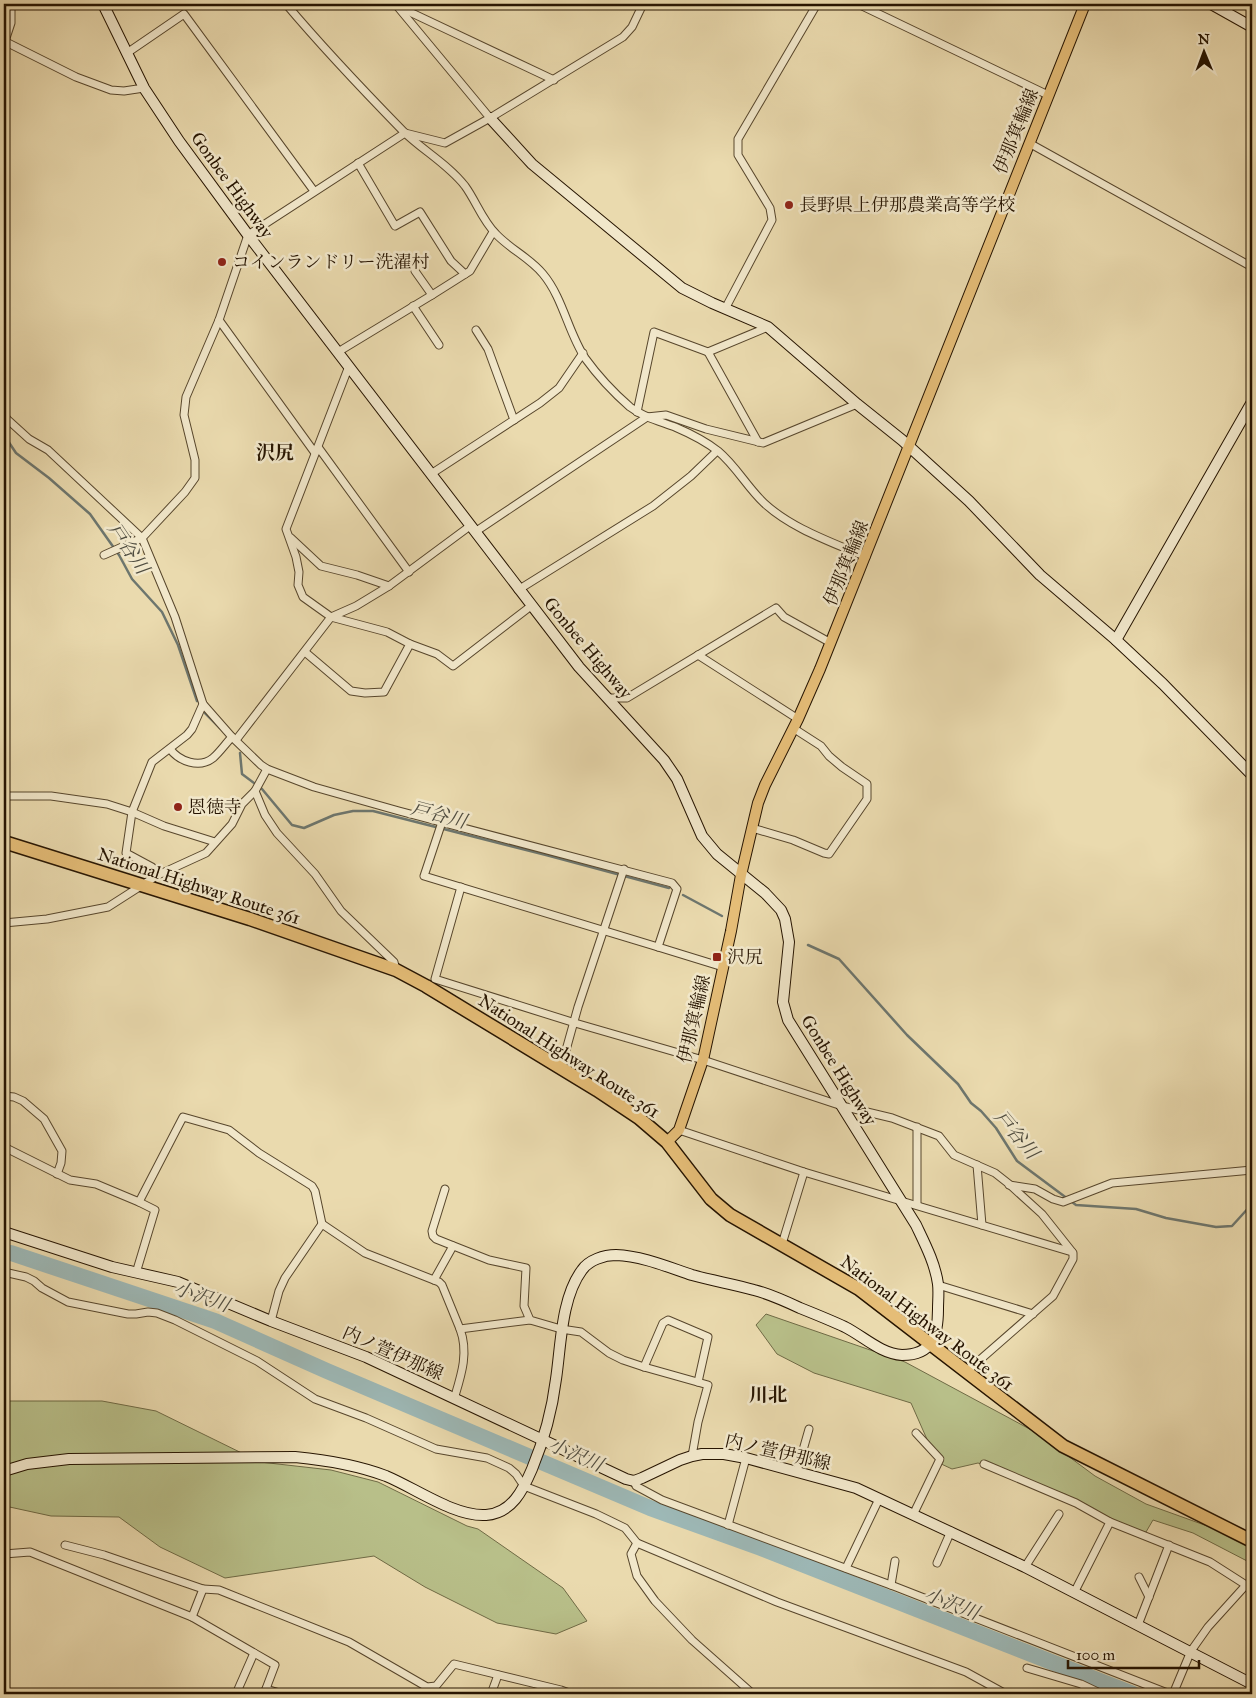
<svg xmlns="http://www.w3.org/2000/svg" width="1256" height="1698" font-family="'IM FELL Great Primer','Noto Serif JP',serif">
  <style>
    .green { fill: #b8bf89; stroke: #6f6a45 }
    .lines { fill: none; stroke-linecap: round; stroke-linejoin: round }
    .stream { stroke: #6d766e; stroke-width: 2.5 }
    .canal { stroke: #9db8b6; stroke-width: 9 }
    .river { stroke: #9db8b6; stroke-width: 16 }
    .street-casing { stroke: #57462c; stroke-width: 9 }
    .secondary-casing { stroke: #261401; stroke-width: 12 }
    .primary-casing { stroke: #261401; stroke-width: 12 }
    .highway-casing { stroke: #261401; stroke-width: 15 }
    .street { stroke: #f1e7ca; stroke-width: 7 }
    .secondary { stroke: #f1e7ca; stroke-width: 10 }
    .primary { stroke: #e5bd77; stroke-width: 10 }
    .highway { stroke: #e5bd77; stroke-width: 12 }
    .poi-dot { fill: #8f2418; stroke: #f1e7ca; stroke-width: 2 }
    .labels { text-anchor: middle; stroke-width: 5; stroke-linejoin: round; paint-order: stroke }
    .street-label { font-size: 18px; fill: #261401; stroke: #f1e7ca }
    .poi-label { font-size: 18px; fill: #261401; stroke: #f1e7ca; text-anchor: start }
    .neighbourhood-label { font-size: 19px; font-weight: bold; fill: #261401; stroke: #f1e7ca }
    .water-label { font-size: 19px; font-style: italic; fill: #504d40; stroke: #f1e7ca }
  </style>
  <rect width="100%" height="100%" fill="#eadaae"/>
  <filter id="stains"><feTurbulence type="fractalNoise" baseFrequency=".004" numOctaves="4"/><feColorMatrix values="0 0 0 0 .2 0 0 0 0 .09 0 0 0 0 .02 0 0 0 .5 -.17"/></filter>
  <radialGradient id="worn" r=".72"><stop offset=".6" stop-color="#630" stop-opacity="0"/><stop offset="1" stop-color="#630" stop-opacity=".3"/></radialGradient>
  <!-- green -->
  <g class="green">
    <polygon points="766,1314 905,1362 1037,1433 1095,1476 1146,1504 1224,1532 1251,1548 1249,1562 1193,1533 1153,1520 1146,1532 1130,1531 1065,1494 978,1463 952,1469 937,1462 911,1403 814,1373 777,1354 756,1325"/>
    <polygon points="4,1401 102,1401 156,1411 260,1462 331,1470 378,1482 467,1526 478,1529 563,1588 587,1621 556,1634 497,1623 425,1587 374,1556 225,1578 160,1547 119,1517 51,1516 5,1506"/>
  </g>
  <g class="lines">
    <!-- stream -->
    <g class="stream">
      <polyline points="4,435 16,453 49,478 90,514 119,555 132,579 162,612 178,645 197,701"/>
      <polyline points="205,713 220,728"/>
      <polyline points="240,753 242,774 262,789 292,825 304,828 334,815 353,811 373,811 546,855 669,888"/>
      <polyline points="683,895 722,916"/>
      <polyline points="808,945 839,959 907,1035 958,1084 971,1103 981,1111 996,1128 1017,1161 1076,1205 1136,1209 1166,1218 1216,1227 1232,1226 1252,1204"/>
    </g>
    <!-- canal -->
    <polyline class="canal" points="4,30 6,21 7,4"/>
    <!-- river -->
    <polyline class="river" points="4,1253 11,1253 215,1321 327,1371 650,1508 761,1548 1133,1694"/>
    <defs>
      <g id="street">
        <path d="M286,4c37,44 77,86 117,127 19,19 45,33 62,55 11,15 17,34 31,48 14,15 34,24 47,40 20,24 25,58 42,84 13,18 29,35 45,49 13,10 29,14 45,20 14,6 30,14 43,24 18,15 29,36 46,52 28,26 68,39 102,54"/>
        <polyline points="392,4 397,6 490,118"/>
        <polyline points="858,4 1048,95"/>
        <polyline points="1075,4 1083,8"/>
        <polyline points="397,6 554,80"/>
        <polyline points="4,41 76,77 111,90 124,91 144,88"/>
        <polyline points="4,44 11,23 11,4"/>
        <polyline points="127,53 184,14 314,191"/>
        <polyline points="1029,143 1252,267"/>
        <polyline points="358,163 395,226 420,212 451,261 465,274"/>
        <polyline points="432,295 470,271 493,232"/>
        <polyline points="413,306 439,345"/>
        <polyline points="725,309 772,220 770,208 738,155 738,139 817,4"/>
        <polyline points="219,320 315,453"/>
        <polyline points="476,330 488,349 514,420"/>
        <polyline points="338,352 432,295 415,271"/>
        <polyline points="708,352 758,442"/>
        <polyline points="349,366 286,529 296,557 299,572 298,585 303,597 331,617 387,632 410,644 437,654 453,666 531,606"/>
        <polyline points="637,412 654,332 708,352 768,327"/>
        <polyline points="4,414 7,419 29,439 48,450 142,538 175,617 203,704 232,737 261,765 267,769 314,787 399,811 672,883 677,889 658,947 723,967"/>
        <polyline points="318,447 409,572"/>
        <polyline points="431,474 540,403 559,388 583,353"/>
        <polyline points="475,532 647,417 666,415 706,429 763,443 857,404"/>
        <polyline points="291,538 321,566 357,575 389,586"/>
        <polyline points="104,555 142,538 185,492 195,478 195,460 184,415 186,397 219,320 248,235 405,133 445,143 490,118 623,37 632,27 643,4"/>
        <polyline points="518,590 653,506 691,476 717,451"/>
        <polyline points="305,652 351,691 365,693 384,692 410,644"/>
        <polyline points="698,655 798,719"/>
        <polyline points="608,698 627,698 776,608 784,617 831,643"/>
        <polyline points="236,740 331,617 356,606 389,586 470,526"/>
        <path d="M170,749c9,12 29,20 43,9 7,-6 13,-15 19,-21"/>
        <polyline points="255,791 265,815 277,833 315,874 341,911 394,962 396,970"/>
        <polyline points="4,796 51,796 107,804 132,812 164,826 215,842"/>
        <polyline points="442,822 424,876 658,947"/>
        <polyline points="752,828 793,840 824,853 829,854 867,799 867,784 842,767 829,756 821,746 793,728"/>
        <polyline points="158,875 152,867 126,853 132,812 152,762 187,735 192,729 203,704"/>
        <polyline points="461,887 435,979 575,1023 703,1060 842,1106 892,1118 939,1136 954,1155 995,1173 1009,1184 1042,1214 1073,1253 1073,1259 1053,1296 966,1372"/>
        <polyline points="4,923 47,919 108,907 158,875 206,853 232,824 242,804 255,791 267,769"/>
        <polyline points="561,1068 578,1007 624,869"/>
        <polyline points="4,1096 14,1097 23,1101 44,1119 62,1151 61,1163 57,1174"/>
        <polyline points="679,1130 804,1172 1072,1252"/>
        <polyline points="4,1147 70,1180 96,1184 139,1202 183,1117 229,1130 259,1153 312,1186 315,1191 322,1224 285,1278 279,1291 271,1321"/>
        <polyline points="977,1165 982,1225"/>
        <polyline points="1009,1185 1035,1189 1053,1199 1063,1202 1112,1183 1252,1170"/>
        <polyline points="445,1189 432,1231 433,1236 436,1239 489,1260 526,1268 524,1306 530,1320 561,1329 581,1332 609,1353 623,1360 644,1367 708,1385 698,1422 692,1456"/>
        <polyline points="917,1205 917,1127"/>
        <polyline points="322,1224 365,1253 439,1282 442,1285 460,1329 530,1320"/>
        <polyline points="782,1244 804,1172"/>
        <polyline points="4,1272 26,1277 34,1281 42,1288 68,1302 128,1314 136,1314 148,1312 157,1313 175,1320 257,1361 315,1399 366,1418 436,1449 487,1458 509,1468 516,1474 524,1486 596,1514 625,1528 637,1543 777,1602 966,1672 1006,1694"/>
        <polyline points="136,1273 155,1210 139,1202"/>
        <polyline points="434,1280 453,1246"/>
        <polyline points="938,1285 1033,1314"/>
        <polyline points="644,1367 663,1323 668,1320 708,1337 698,1382"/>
        <path d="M454,1399c7,-23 15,-46 6,-70"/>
        <polyline points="984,1464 1076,1503 1110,1522 1210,1562 1246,1585"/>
        <polyline points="797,1471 809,1429"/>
        <polyline points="634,1481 636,1486 662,1500 896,1587 1170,1694"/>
        <polyline points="913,1515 940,1459 916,1433"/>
        <polyline points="728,1525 746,1458"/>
        <polyline points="637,1543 631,1554 637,1576 655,1601 692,1640 753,1694"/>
        <polyline points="65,1545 104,1555 203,1589"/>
        <polyline points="4,1554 30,1552 192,1617 275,1665 264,1694"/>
        <polyline points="937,1563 951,1531"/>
        <polyline points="1025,1567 1059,1514"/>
        <polyline points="846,1568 879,1499"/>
        <polyline points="1139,1577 1149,1597"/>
        <polyline points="891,1585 895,1561"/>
        <polyline points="1074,1593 1110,1522"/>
        <polyline points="192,1617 203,1589 219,1590 349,1642 427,1687 436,1686 454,1664 561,1690 572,1694"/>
        <polyline points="1138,1625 1169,1545"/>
        <polyline points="1027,1668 1081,1684 1102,1694"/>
        <polyline points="266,1689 283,1694"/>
        <polyline points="236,1694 254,1653"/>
        <polyline points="491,1694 498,1675"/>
        <polyline points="1173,1694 1191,1651 1208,1627 1246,1585 1252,1585"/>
      </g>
      <g id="secondary">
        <polyline points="1211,4 1252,27"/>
        <polyline points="490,118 532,164 682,288 712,303 768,327 857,404 902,440 969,501 1040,575 1116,640 1163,684 1252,775"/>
        <polyline points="1116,640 1252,402"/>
        <polyline points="4,1232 112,1267 178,1282 271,1321 366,1357 626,1479 634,1481 642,1478 680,1460 692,1456 702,1454 724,1454 746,1458 856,1488 1025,1567 1252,1684"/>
        <path d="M4,1471l23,-7 42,-5 226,-2c31,3 62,8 91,19 29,12 69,41 100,39 26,-2 37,-25 46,-46 12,-29 20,-58 24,-90 5,-33 5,-81 26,-109 7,-10 22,-15 34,-15 26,1 52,12 76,20 21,6 42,9 62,15 16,4 31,11 46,18 15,6 30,12 45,19 18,9 36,27 57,28 31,0 36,-20 36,-46 0,-8 1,-17 0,-25 -3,-21 -13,-40 -22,-59l-128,-205 -5,-18 6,-60 -4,-23 -4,-9 -16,-17 -48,-39 -15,-18 -25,-57 -13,-19 -85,-93 -331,-432 -69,-94 -35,-53 -41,-84"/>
      </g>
      <polyline id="primary" points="667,1142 679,1130 703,1060 731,931 741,875 758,803 765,785 798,719 820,669 1085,4"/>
      <polyline id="highway" points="4,842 250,919 396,970 426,986 597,1090 639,1118 667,1142 711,1199 730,1215 859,1289 1063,1446 1252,1541"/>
    </defs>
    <!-- street casing -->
    <use href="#street" class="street-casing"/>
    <!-- secondary casing -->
    <use href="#secondary" class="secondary-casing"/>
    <!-- primary casing -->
    <use href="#primary" class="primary-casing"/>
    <!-- highway casing -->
    <use href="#highway" class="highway-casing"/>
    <!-- street -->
    <use href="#street" class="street"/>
    <!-- secondary -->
    <use href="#secondary" class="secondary"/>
    <!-- primary -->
    <use href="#primary" class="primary"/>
    <!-- highway -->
    <use href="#highway" class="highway"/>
  </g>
  <!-- markers -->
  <g class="poi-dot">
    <circle cx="789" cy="205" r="5"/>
    <circle cx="222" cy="262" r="5"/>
    <circle cx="178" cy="807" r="5"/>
    <rect x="712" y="952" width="10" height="10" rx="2.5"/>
  </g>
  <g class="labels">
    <!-- street labels -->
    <g class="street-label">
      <text transform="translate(1016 131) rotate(-68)" y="6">伊那箕輪線</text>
      <text transform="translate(232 185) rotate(54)" y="6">Gonbee Highway</text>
      <text transform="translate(846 563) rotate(-68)" y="6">伊那箕輪線</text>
      <text transform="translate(588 648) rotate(50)" y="6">Gonbee Highway</text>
      <text transform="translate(199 886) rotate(18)" y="6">National Highway Route 361</text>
      <text transform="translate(694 1019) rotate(-77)" y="6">伊那箕輪線</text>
      <text transform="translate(569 1056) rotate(33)" y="6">National Highway Route 361</text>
      <text transform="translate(839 1070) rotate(58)" y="6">Gonbee Highway</text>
      <text transform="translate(927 1323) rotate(37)" y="6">National Highway Route 361</text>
      <text transform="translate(393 1353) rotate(24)" y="6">内ノ萱伊那線</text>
      <text transform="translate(778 1452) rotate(13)" y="6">内ノ萱伊那線</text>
    </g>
    <!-- poi labels -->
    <g class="poi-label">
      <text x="799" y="211">長野県上伊那農業高等学校</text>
      <text x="232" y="268">コインランドリー洗濯村</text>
      <text x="188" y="813">恩徳寺</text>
      <text x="727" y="963">沢尻</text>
    </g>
    <!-- neighbourhood labels -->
    <g class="neighbourhood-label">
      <text x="275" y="459">沢尻</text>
      <text x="768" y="1401">川北</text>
    </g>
    <!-- water labels -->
    <g class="water-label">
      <text transform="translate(129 548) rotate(56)" y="7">戸谷川</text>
      <text transform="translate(439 814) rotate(15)" y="7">戸谷川</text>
      <text transform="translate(1017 1134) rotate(50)" y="7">戸谷川</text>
      <text transform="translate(202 1296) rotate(19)" y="7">小沢川</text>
      <text transform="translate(576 1454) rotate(23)" y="7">小沢川</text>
      <text transform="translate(952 1603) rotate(21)" y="7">小沢川</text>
    </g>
  </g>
  <!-- margin -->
  <rect width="1256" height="1698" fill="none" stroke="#eadaae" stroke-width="20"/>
  <rect x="5" y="5" width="1246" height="1688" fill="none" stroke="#261401" stroke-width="2.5"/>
  <rect x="10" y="10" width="1236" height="1678" fill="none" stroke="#261401"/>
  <!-- north arrow -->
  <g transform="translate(1204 52) rotate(359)" stroke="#f1e7ca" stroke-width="4" paint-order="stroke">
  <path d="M0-4L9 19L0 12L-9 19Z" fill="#261401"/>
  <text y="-8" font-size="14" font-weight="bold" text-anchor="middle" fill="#261401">N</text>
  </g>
  <!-- scale -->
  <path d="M1068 1660v8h131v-8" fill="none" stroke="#261401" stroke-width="2.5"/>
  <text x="1076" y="1660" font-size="15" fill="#261401" stroke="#f1e7ca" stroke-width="4" paint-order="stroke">100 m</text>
  <rect width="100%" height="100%" filter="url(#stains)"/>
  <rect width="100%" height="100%" fill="url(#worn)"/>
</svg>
